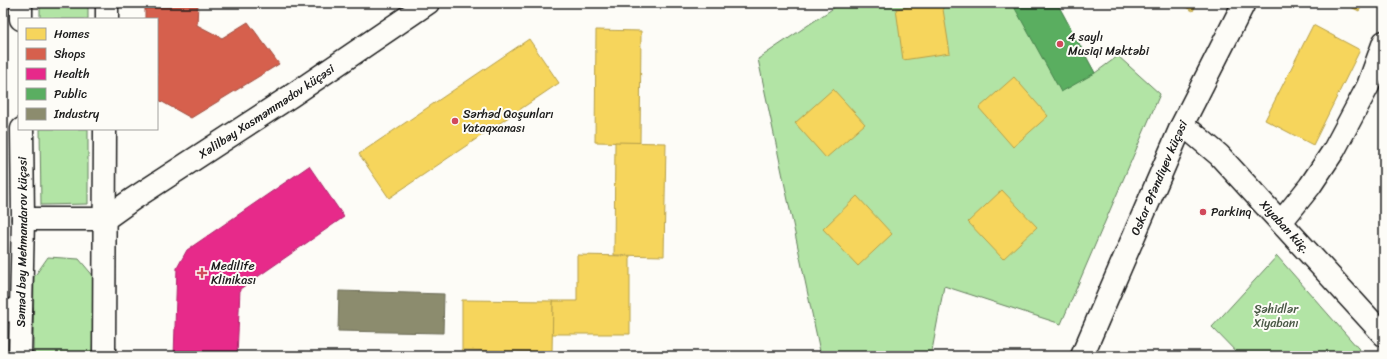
<svg xmlns="http://www.w3.org/2000/svg" width="1387" height="359" font-family="Sriracha,sans-serif">
  <style>
    .green { fill: #b2e4a5; stroke: #678060 }
    .homes { fill: #f6d55c; stroke: #b59e49 }
    .shops { fill: #d6604d; stroke: #9e4c3e }
    .health { fill: #e7298a; stroke: #aa2569 }
    .public { fill: #5aae61; stroke: #47824c }
    .industry { fill: #8c8c6e; stroke: #6a6a55 }
    .lines { fill: none; stroke-linecap: round; stroke-linejoin: round }
    .street-casing { stroke: #1c1c1c; stroke-width: 25 }
    .secondary-casing { stroke: #1c1c1c; stroke-width: 25 }
    .street { stroke: #fdfcf7; stroke-width: 22 }
    .secondary { stroke: #fdfcf7; stroke-width: 22 }
    .poi-dot { fill: #d1495b; stroke: #fdfcf7; stroke-width: 1.5 }
    .labels { text-anchor: middle; stroke-width: 4; stroke-linejoin: round; paint-order: stroke }
    .poi-label { font-size: 12px; fill: #1c1c1c; stroke: #fdfcf7; text-anchor: start }
    .street-label { font-size: 12px; fill: #1c1c1c; stroke: #fdfcf7 }
    .park-label { font-size: 12px; fill: #495845; stroke: #fdfcf7 }
  </style>
  <rect width="100%" height="100%" fill="#fdfcf7"/>
  <filter id="ink" filterUnits="userSpaceOnUse"><feTurbulence type="fractalNoise" baseFrequency=".025" numOctaves="2"/><feDisplacementMap in="SourceGraphic" scale="8" xChannelSelector="R" yChannelSelector="G"/><feConvolveMatrix kernelMatrix="1 2 1 2 8 2 1 2 1" color-interpolation-filters="sRGB"/></filter>
  <g filter="url(#ink)">
    <!-- green -->
    <g class="green">
      <rect x="40" y="3" width="48" height="16"/>
      <polygon points="841,3 1057,3 1095,73 1118,56 1160,94 1061,324 944,286 931,356 821,356 758,59"/>
      <polygon points="40,129 88,129 88,204 41,205"/>
      <polygon points="1277,256 1365,356 1240,356 1212,327"/>
      <polygon points="48,257 79,259 95,278 92,356 33,356 34,277"/>
    </g>
    <!-- homes -->
    <g class="homes">
      <polygon points="936,3 942,3 950,53 903,60 896,9"/>
      <polygon points="1178,3 1197,3 1193,11"/>
      <polygon points="1343,3 1364,3 1359,11"/>
      <polygon points="1313,25 1360,50 1313,145 1265,120"/>
      <polygon points="596,30 641,31 640,143 595,142"/>
      <polygon points="529,39 559,83 389,198 359,154"/>
      <polygon points="1014,77 1048,116 1013,147 979,108"/>
      <polygon points="833,89 865,124 826,158 795,123"/>
      <polygon points="615,142 666,143 664,256 614,255"/>
      <polygon points="1002,190 1037,227 1003,259 968,222"/>
      <polygon points="857,196 892,234 858,266 823,229"/>
      <polygon points="577,255 630,256 630,334 552,334 553,301 577,301"/>
      <polygon points="462,300 553,301 552,352 462,350"/>
    </g>
    <!-- shops -->
    <polygon class="shops" points="145,3 198,3 197,25 222,38 248,22 279,64 191,118 157,99 157,19 145,19"/>
    <!-- health -->
    <polygon class="health" points="309,166 344,217 240,289 237,356 174,356 177,268 187,250"/>
    <!-- public -->
    <polygon class="public" points="1012,3 1057,3 1095,73 1061,92"/>
    <!-- industry -->
    <polygon class="industry" points="339,291 444,294 443,333 338,331"/>
    <g class="lines">
      <defs>
        <g id="street">
          <path id="s1" d="M1181,127l12,6 26,22 165,180"/>
          <path id="s2" d="M105,219l28,-20 158,-103 137,-93"/>
          <polyline points="1281,222 1310,186 1334,150 1368,86 1384,42"/>
          <polyline points="3,311 21,309"/>
        </g>
        <g id="secondary">
          <polyline points="21,3 21,19"/>
          <polyline points="107,19 107,3"/>
          <polyline points="23,219 105,219"/>
          <path id="s3" d="M20,356l3,-137 -1,-90"/>
          <polyline points="104,356 105,129"/>
          <path id="s4" d="M1082,356l99,-229 63,-124"/>
        </g>
      </defs>
      <!-- street casing -->
      <use href="#street" class="street-casing"/>
      <!-- secondary casing -->
      <use href="#secondary" class="secondary-casing"/>
      <!-- street -->
      <use href="#street" class="street"/>
      <!-- secondary -->
      <use href="#secondary" class="secondary"/>
    </g>
  </g>
  <!-- markers -->
  <g class="poi-dot">
    <circle cx="1060" cy="44" r="4"/>
    <circle cx="455" cy="121" r="4"/>
    <circle cx="1203" cy="212" r="4"/>
    <path d="M200 267h4v4h4v4h-4v4h-4v-4h-4v-4h4z"/>
  </g>
  <g class="labels">
    <!-- poi labels -->
    <g class="poi-label">
      <text x="1068" y="41">4 saylı<tspan x="1068" dy="14">Musiqi Məktəbi</tspan></text>
      <text x="463" y="118">Sərhəd Qoşunları<tspan x="463" dy="14">Yataqxanası</tspan></text>
      <text x="1211" y="216">Parkinq</text>
      <text x="211" y="270">Medilife<tspan x="211" dy="14">Klinikası</tspan></text>
    </g>
    <!-- street labels -->
    <g class="street-label">
      <text dy="4" stroke="none"><textPath href="#s2" startOffset="194">Xəlilbəy Xasməmmədov küçəsi</textPath></text>
      <text dy="4" stroke="none"><textPath href="#s4" startOffset="194">Oskar Əfəndiyev küçəsi</textPath></text>
      <text dy="4" stroke="none"><textPath href="#s1" startOffset="145">Xiyaban küç.</textPath></text>
      <text dy="4" stroke="none"><textPath href="#s3" startOffset="114">Səməd bəy Mehmandarov küçəsi</textPath></text>
    </g>
    <!-- park labels -->
    <g class="park-label">
      <text x="1276" y="313">Şəhidlər<tspan x="1276" dy="14">Xiyabanı</tspan></text>
    </g>
  </g>
  <!-- margin -->
  <rect width="1387" height="359" fill="none" stroke="#fdfcf7" stroke-width="16"/>
  <rect x="8" y="8" width="1371" height="343" fill="none" stroke="#1c1c1c" stroke-width="1.5" filter="url(#ink)"/>
  <!-- legend -->
  <rect x="18" y="18" width="140" height="112" fill="#fdfcf7" stroke="#a3a29f"/>
  <rect x="26" y="28" width="20" height="12" fill="#f6d55c" stroke="#a3a29f"/>
  <text x="54" y="38" font-size="12" fill="#1c1c1c">Homes</text>
  <rect x="26" y="48" width="20" height="12" fill="#d6604d" stroke="#a3a29f"/>
  <text x="54" y="58" font-size="12" fill="#1c1c1c">Shops</text>
  <rect x="26" y="68" width="20" height="12" fill="#e7298a" stroke="#a3a29f"/>
  <text x="54" y="78" font-size="12" fill="#1c1c1c">Health</text>
  <rect x="26" y="88" width="20" height="12" fill="#5aae61" stroke="#a3a29f"/>
  <text x="54" y="98" font-size="12" fill="#1c1c1c">Public</text>
  <rect x="26" y="108" width="20" height="12" fill="#8c8c6e" stroke="#a3a29f"/>
  <text x="54" y="118" font-size="12" fill="#1c1c1c">Industry</text>
</svg>
